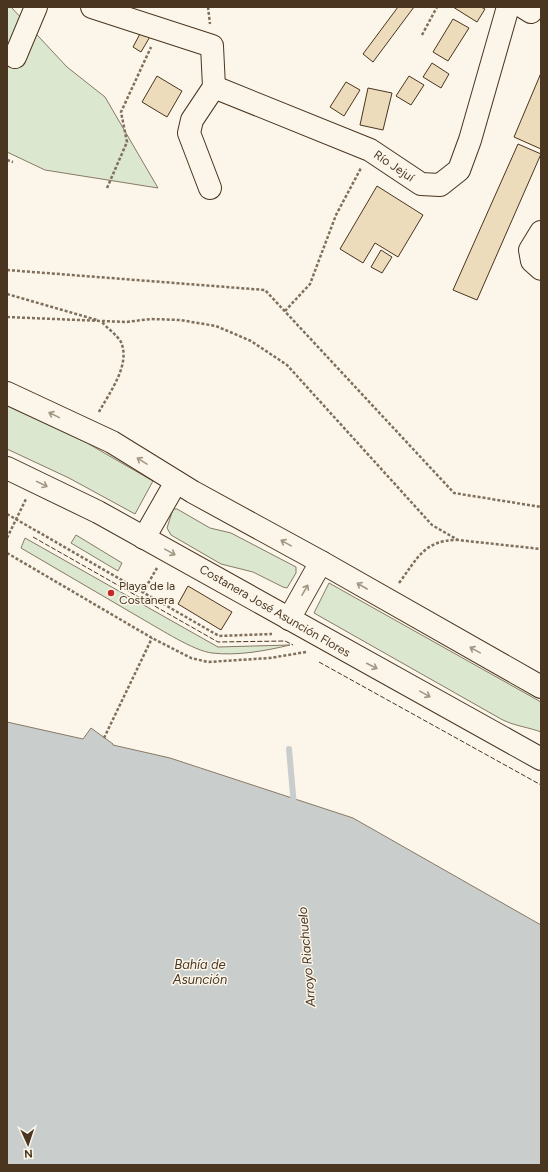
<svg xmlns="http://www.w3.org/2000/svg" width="548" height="1172" font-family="Figtree,sans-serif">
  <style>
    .green { fill: #dce7d0; stroke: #887966 }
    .water { fill: #c9cecd; stroke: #887966 }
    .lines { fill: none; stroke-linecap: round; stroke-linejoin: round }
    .stream { stroke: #c9cecd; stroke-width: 6 }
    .building { fill: #ecdcbc; stroke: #4a3520 }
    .minor-casing { stroke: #4a3520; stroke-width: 24 }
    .highway-casing { stroke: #4a3520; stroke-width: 24 }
    .path { stroke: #7f6f5c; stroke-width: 2.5; stroke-dasharray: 3 2; stroke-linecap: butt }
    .minor { stroke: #fbf6e9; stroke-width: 22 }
    .highway { stroke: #fbf6e9; stroke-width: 22 }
    .fence { stroke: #4a3520; stroke-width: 1; stroke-dasharray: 5 2; stroke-linecap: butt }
    .oneway { stroke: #a29684 }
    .poi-dot { fill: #c62828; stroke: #fbf6e9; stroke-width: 1.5 }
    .labels { text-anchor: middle; stroke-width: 3; stroke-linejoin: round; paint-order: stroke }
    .street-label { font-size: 12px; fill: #4a3520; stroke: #fbf6e9 }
    .poi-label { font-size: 12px; fill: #4a3520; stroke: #fbf6e9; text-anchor: start }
    .water-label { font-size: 13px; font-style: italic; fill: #4a3520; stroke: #fbf6e9 }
  </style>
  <rect width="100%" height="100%" fill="#fbf6e9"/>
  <!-- green -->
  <g class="green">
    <polygon points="7,7 11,7 67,67 105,97 158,188 45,170 7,152"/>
    <polygon points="7,406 87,443 153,481 135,514 69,478 7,449"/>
    <polygon points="173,509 177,509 210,528 231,533 296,567 296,573 287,588 283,587 253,572 221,564 171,535 167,528"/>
    <polygon points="76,535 122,563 118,571 71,543"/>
    <path d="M25,538l193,109 72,-2c-25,6 -53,11 -78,8 -18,-2 -52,-24 -68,-33 -41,-24 -82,-48 -123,-72z"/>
    <path d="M329,583l212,119v30c-13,-5 -27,-6 -40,-13l-187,-106z"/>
  </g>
  <!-- water -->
  <polygon class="water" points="7,722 83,739 91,728 113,744 113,745 170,758 353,818 541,925 541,1165 7,1165"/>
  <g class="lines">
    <!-- stream -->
    <polyline class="stream" points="289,749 294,806"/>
  </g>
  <!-- building -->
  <g class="building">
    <polygon points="398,7 414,7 373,62 363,54"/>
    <polygon points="453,7 481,7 485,9 477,22"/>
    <polygon points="453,19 469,28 448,61 433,52"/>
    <polygon points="142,30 151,35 141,52 133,47"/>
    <polygon points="432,63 449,74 441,88 423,77"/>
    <polygon points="541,73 541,149 514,137"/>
    <polygon points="157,76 182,91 167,117 142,102"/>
    <polygon points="409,76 424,85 411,105 396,96"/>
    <polygon points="346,82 360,90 344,116 330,107"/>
    <polygon points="368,88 392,93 383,130 360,125"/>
    <polygon points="518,144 541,154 477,300 453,290"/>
    <polygon points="377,186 423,215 398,257 375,243 363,263 340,249"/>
    <polygon points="381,250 392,257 382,273 371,267"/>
    <polygon points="188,586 232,612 221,630 178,604"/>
  </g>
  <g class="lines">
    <defs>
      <g id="minor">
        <polyline points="92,7 212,46 214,87 192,120 189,133 210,188"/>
        <polyline points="523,7 531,12"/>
        <polyline points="15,57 36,7"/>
        <polyline points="214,87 370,150 421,184 440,185 459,170 470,140 508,7"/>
        <polyline points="541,232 530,250 532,261 541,269"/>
      </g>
      <g id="highway">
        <polyline points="7,393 112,442 193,492 321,562 541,687"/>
        <polyline points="7,468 98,512 541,759"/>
        <polyline points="144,538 176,482"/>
        <polyline points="289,619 321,562"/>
      </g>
    </defs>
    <!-- minor casing -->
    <use href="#minor" class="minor-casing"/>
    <!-- highway casing -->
    <use href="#highway" class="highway-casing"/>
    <!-- path -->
    <g class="path">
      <polyline points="208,7 210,24"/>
      <polyline points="422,35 437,7"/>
      <polyline points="7,160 13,162"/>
      <polyline points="107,188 127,142 121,112 151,47"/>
      <polyline points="7,270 265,290 454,493 541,507"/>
      <polyline points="7,294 97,320"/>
      <polyline points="285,311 310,284 336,215 361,168"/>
      <polyline points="7,317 126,322 151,319 180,320 216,326 251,341 287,365 432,525 458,540 541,549"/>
      <path d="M99,412c10,-19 32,-47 22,-70 -4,-7 -14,-14 -19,-20"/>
      <polyline points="7,514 219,636 272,634"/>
      <polyline points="7,538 26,499"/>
      <polyline points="7,553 152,638 191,658 208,662 270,658 306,652"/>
      <path d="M399,583c18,-24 25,-43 58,-43"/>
      <polyline points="143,592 157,568"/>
      <polyline points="104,738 152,638"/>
    </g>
    <!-- minor -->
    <use href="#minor" class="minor"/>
    <!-- highway -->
    <use href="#highway" class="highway"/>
    <!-- fence -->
    <g class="fence">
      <polyline points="33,537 218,642 285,641 293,645"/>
      <polyline points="319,662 541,785"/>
    </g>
  </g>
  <!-- one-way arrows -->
  <defs><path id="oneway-shaft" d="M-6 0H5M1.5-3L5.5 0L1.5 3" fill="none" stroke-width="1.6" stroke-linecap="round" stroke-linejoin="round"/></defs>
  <g class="oneway">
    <use href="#oneway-shaft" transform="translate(54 415) rotate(-154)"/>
    <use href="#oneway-shaft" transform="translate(142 461) rotate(-148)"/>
    <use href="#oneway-shaft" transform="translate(42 484) rotate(26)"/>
    <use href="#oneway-shaft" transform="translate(286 543) rotate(-151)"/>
    <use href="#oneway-shaft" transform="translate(170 552) rotate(29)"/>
    <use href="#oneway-shaft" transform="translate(362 586) rotate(-150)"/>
    <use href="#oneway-shaft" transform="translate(305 590) rotate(-60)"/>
    <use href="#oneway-shaft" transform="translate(475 650) rotate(-151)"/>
    <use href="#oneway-shaft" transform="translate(372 666) rotate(27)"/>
    <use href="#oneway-shaft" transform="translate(425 694) rotate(29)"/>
  </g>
  <!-- markers -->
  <circle class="poi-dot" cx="111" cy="593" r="4"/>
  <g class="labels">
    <!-- street labels -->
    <g class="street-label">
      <text transform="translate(394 166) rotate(34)" y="4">Río Jejuí</text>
      <text transform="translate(275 611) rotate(30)" y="4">Costanera José Asunción Flores</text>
    </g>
    <!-- poi labels -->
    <g class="poi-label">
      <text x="119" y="590">Playa de la<tspan x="119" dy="14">Costanera</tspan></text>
    </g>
    <!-- water labels -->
    <g class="water-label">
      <text transform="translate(306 957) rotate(-95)" y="5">Arroyo Riachuelo</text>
      <text x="200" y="969">Bahía de<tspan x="200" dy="15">Asunción</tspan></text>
    </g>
  </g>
  <!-- border -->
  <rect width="548" height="1172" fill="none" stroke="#4a3520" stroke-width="16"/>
  <!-- north arrow -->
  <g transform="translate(28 1144) rotate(177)" stroke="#fbf6e9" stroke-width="3" paint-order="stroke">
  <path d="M0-3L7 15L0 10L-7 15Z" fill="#4a3520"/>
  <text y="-6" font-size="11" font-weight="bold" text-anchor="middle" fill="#4a3520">N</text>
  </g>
</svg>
